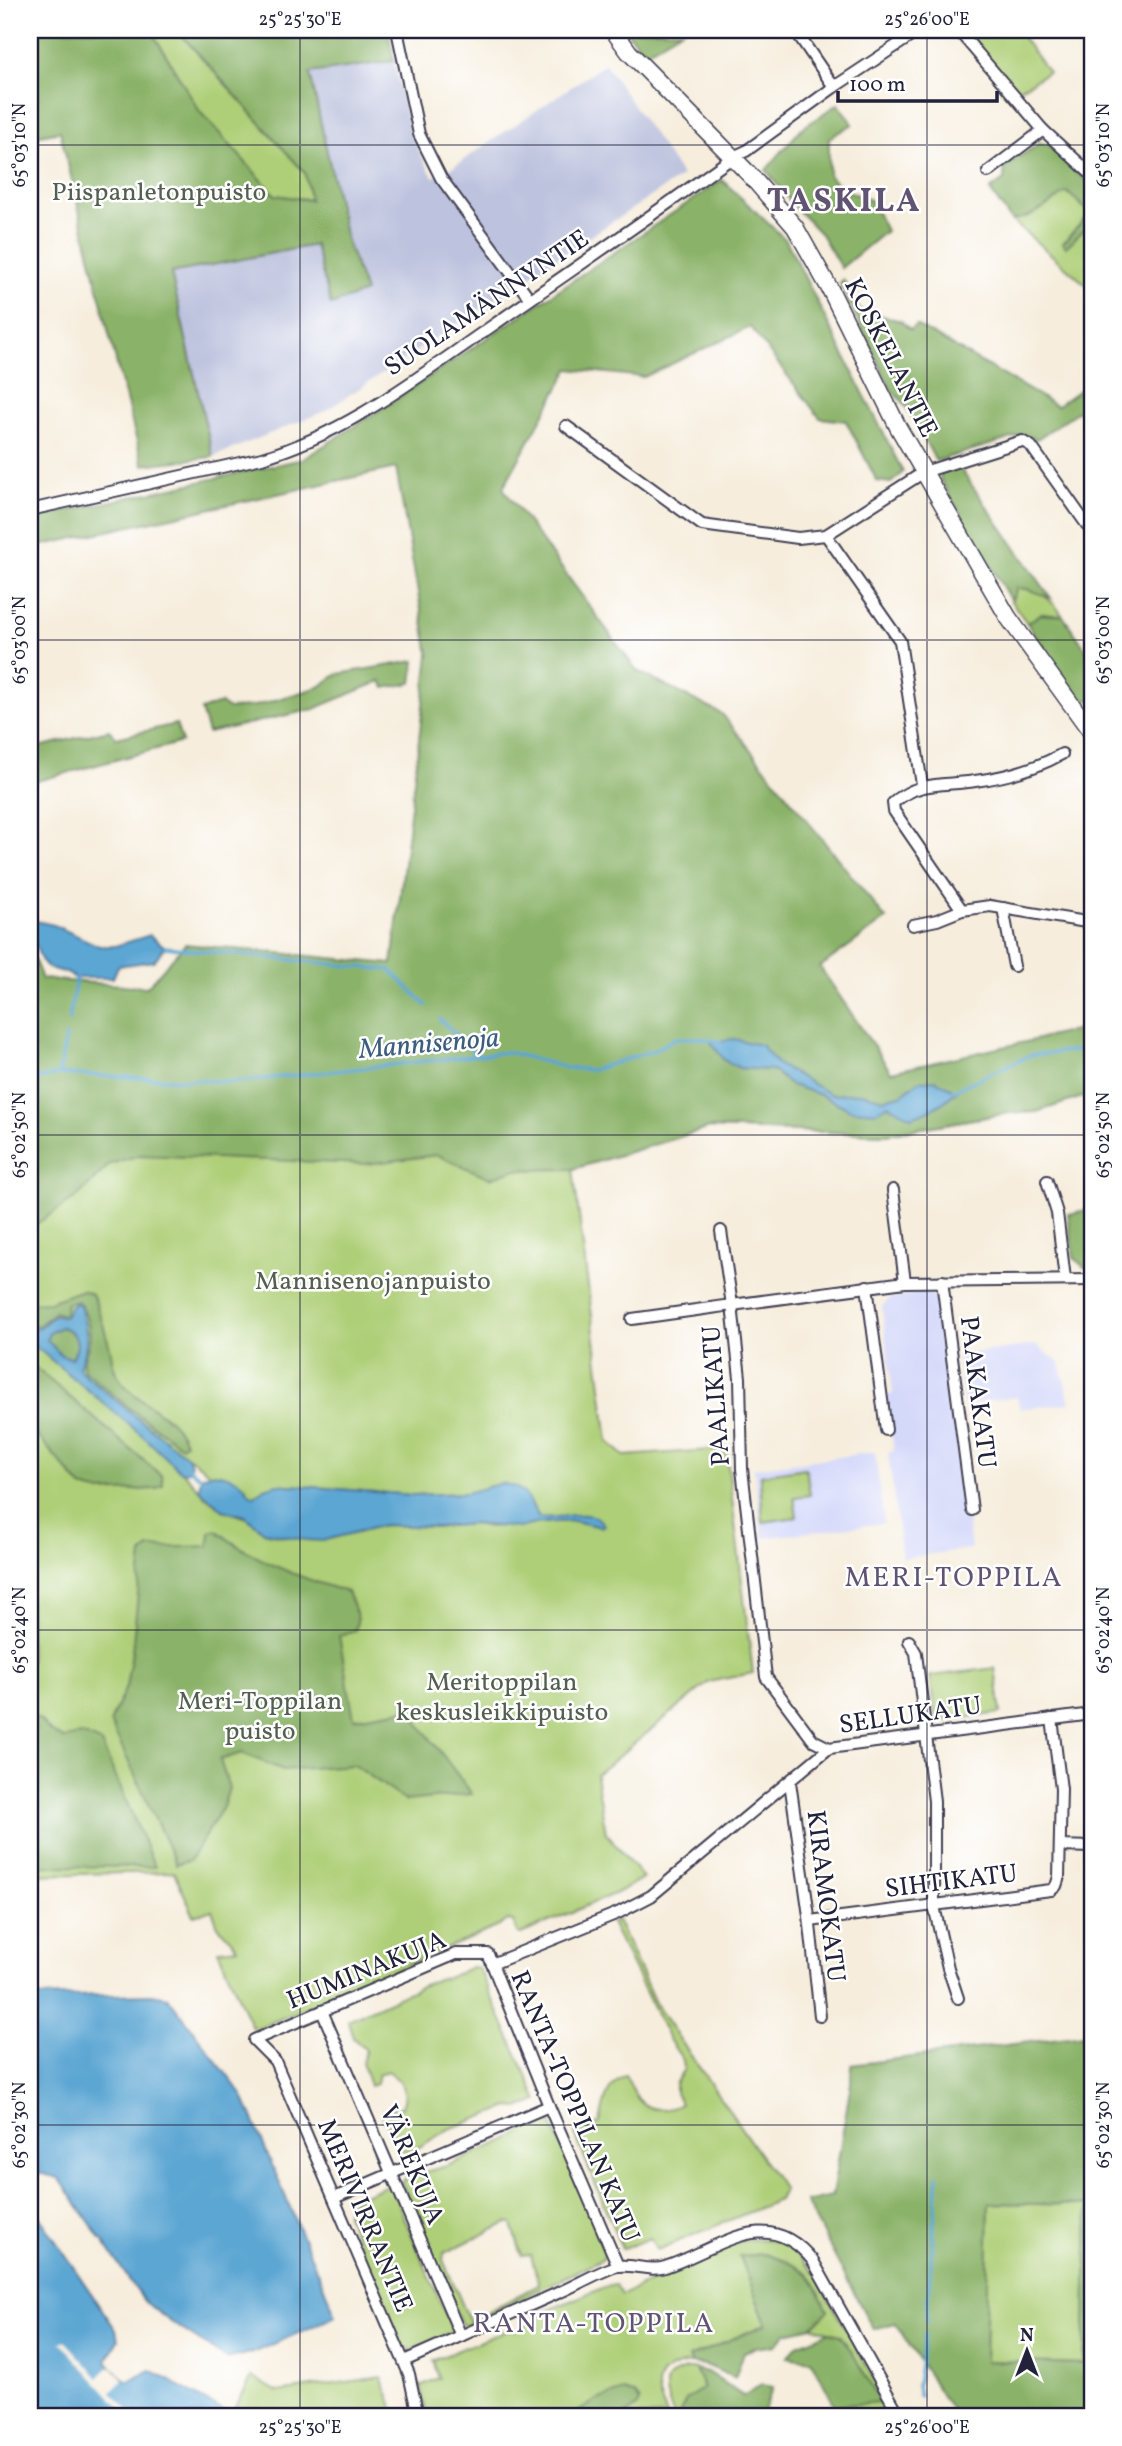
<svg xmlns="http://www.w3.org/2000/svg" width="1122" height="2446" font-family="Vollkorn,serif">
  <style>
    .built { fill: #d4d8f9 }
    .industrial { fill: #bdc3de }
    .green { fill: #aecf77; stroke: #687859; stroke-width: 2 }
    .forest { fill: #8ab268; stroke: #566a52; stroke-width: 2; fill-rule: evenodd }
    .water { fill: #5ba6d3; stroke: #3e6487; stroke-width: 2; fill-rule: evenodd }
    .pier { fill: #f6eddc }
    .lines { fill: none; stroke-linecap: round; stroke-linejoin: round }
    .stream { stroke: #5ba6d3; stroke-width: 3.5 }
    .street-casing { stroke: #424053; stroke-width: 14 }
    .secondary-casing { stroke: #424053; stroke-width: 19 }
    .street { stroke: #fff; stroke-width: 10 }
    .secondary { stroke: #fff; stroke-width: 16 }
    .ticks { fill: none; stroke: #22223b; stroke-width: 2; stroke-opacity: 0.45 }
    .labels { text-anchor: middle; stroke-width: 5; stroke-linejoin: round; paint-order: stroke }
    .park-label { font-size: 26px; fill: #535f50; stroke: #fff }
    .street-label { font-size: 26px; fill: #22223b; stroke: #fff }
    .water-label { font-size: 28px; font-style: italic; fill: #3c5d7f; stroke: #fff }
    .neighbourhood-label { font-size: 28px; letter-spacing: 2px; fill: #605373; stroke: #fff }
    .district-label { font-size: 33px; font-weight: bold; letter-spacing: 2px; fill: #605373; stroke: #fff }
    .neatline { fill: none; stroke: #22223b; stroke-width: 2.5 }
    .ticks-label { font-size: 18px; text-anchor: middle; fill: #22223b }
  </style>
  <rect width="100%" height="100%" fill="#fff"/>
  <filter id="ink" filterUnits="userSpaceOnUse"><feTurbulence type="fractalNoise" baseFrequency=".0143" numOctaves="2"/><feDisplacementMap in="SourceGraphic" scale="14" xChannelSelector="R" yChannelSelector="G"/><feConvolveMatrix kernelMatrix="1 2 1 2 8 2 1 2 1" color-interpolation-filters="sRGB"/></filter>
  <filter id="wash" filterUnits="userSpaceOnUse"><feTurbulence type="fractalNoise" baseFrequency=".00686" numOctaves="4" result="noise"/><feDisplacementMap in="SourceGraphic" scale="28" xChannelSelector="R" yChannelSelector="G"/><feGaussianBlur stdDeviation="1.57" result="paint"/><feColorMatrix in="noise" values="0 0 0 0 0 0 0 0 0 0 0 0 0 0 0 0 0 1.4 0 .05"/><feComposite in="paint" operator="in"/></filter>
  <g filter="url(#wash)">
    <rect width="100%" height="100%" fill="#f6eddc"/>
    <!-- built -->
    <g class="built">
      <polygon points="915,1294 931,1294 940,1303 971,1549 902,1558 888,1453 894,1451 886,1396 893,1394 882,1307 890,1298"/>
      <polygon points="1036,1345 1060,1363 1070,1403 1020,1409 1017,1397 964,1404 957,1355"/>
      <polygon points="875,1452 884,1523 763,1538 754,1468"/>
    </g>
    <!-- industrial -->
    <polygon class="industrial" points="394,61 411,136 433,177 447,171 605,64 682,176 325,411 213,457 170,273 315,245 365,292 346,239 310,73"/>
    <!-- green -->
    <g class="green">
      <polygon points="151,30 177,30 305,173 311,200 275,195 200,112"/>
      <polygon points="981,30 1017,30 1048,72 1027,85 1014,89 969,37"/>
      <polygon points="1040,143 1049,145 1092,186 1092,290 1011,220 990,190 1004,180 1005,167"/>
      <path d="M1017,588c23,2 34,10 46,28l-22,-2 -14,9 -16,-22z"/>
      <path d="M1092,1049v45l-56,18 -27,1 -123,21 -177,-6 -136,41 35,272 16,15 102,-7 27,224 -44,9 -113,93 10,58 37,45 -27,15 -95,41h-3l-5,-13 -5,-1 -9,6 -238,101 -9,1 -34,-78 20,-2 -20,-22 -6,-16 -18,6 -20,-44 -144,3v-533l122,101 31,29 22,24 18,14 27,9 14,13 22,5 67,-4 31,-8 54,2 36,-3 15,3 85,-6 27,6 -19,-12 -29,4 -14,-2 -11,-19 -32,-12 -30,7 -53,2 -122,-10 -26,3 -13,8 -9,-12 -11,-6 -22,-5 -81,-60 -47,-41 -3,-5c11,-26 9,-35 0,-61l-14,11 -11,-2 -15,13 -6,1 -3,-3v-245l827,26z"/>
      <polygon points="806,1468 810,1495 794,1497 797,1517 763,1522 760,1475"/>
      <polygon points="995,1668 1001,1713 942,1721 935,1715 930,1676"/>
      <path d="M617,1920l39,85 128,185 -5,10 -122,50 -7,-12 -28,11 -47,-115 25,-11c4,-21 6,-37 25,-48 5,8 8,18 14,25 10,12 30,11 42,4l-6,-11v-9l9,-15 -1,-9 -13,-19 -59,-118z"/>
      <path d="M472,1967l7,2 59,132 -19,7 -10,-1 -60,22 -38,23 -10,-2 -18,-33 1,-7 18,-3c7,-17 0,-26 -15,-36l-8,3 -3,10 -6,2 -8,-24 4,-12 -13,-12 -5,-18 89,-41 10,-1z"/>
      <polygon points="541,2121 551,2122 606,2248 604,2258 488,2315 488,2311 539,2285 531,2255 522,2256 512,2224 507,2223 444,2253 443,2260 471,2324 464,2326 461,2323 401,2182 407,2177 447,2166 522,2133 524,2128"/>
      <polygon points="390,2184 453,2332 410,2350 402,2345 346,2214 352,2200"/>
      <polygon points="989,2203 1088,2205 1084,2364 985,2361"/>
      <path d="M766,2239l15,4 11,6 24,26 78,141h-62l3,-10 45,-5 -40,-66 -28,-8 16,-17 -63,-56 -25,2 26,68 -76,34 2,5c-14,1 -35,7 -34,25 0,9 7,20 9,28h-240l-7,-30 19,-8 -6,-17 4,-2 70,-29 9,1 30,-20 61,-25 9,-1 6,10 112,-52 12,-3z"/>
      <path d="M687,2369h8l9,19 -23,24 3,4h-10c-8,-20 -18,-41 13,-47z"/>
      <polygon points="252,2377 278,2392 381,2377 397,2416 231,2416"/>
    </g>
    <!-- forest -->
    <g class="forest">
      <polygon points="30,30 151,30 200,112 275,195 310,200 305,173 177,30 388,30 394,61 310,73 346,239 365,292 331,305 315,245 171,273 213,457 143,465 109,334 60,131 30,137"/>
      <polygon points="625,30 682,30 645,53"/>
      <polygon points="838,104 853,124 829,138 829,176 847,191 871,200 886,231 841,268 821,234 793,205 766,170 801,129"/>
      <path d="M1040,143l9,2 43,41v36l-26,25 -3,-4 27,-30 -23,-21c-19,12 -32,26 -56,28l-21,-30 14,-10 1,-13z"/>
      <path d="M722,180l64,60 117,232 -12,11 -14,-2 -31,-60 -26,-3 -70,-91 -106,50 -75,-8 -66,119 134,183 85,43 164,205 -66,48 71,105 201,-45v67l-56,18 -27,1 -123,21 -177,-6 -136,41 -60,1 -23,8 -53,-23 -71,9 -226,-9 -30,9 -34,34 -46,30v-280l12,31 105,8 38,-43 207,20 37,-309 -33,-187 -366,80v-29l273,-60 83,-53zM761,1045l16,19 55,31 29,-2 23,6 17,-4 18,-14 37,10c-14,14 -26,20 -45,26l-23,-12 -37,5 -30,-15 -30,-10 -19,-15 -33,-2 -15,-8z"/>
      <polygon points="843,279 860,310 901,321 910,330 916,325 1057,406 1092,381 1092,424 1081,409 1037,439 1022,435 936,461 904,403 892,391 840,283"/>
      <polygon points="959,467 1051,598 1027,589 1017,588 1011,601 940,479 941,472"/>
      <polygon points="1041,614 1063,616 1092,658 1092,700 1082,700 1057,668 1027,623"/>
      <polygon points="415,661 412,683 385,688 381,681 314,709 208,733 201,710 220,703 229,709 255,706 319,687 338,674"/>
      <polygon points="176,724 182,742 30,783 30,749 109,730 116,738"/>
      <polygon points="1092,1210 1092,1267 1084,1267 1074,1258 1068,1214"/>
      <path d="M82,1290l10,4c9,19 13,38 19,58 1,7 2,15 5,21 15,30 61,40 69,70l-4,3 -52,-38 -45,-38c-3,-10 3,-17 5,-27 3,-13 -3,-32 -11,-42l-11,2 -3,13 -9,-4 -17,14 -8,-2v-21l19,-1z"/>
      <path d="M60,1327c16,4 23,18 11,31l-10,-3 -14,-15 2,-7z"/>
      <polygon points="30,1363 162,1476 163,1485 156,1489 101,1492 81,1487 30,1427"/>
      <path d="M216,1530c38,31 85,48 131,62l11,26 -3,12 -16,6 15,82 54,-9 64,85 -66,7 -52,-36 -71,5 -41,-17 -22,7 9,28 -6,19 -33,53 -14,4 -66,-142 16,-35 6,-35 10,-98 7,-6 60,-2 1,-14z"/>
      <path d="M30,1718l9,1 10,11 15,9c16,-6 22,-5 37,4l54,124 -125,-1z"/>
      <path d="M1092,2034v382h-137l-60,-93 -22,6 -67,-127 26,-6 19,-113v-18zM989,2203l99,2 -4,159 -99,-3z"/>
      <path d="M765,2254c41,14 45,16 63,57l-16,16 -26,6 -10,12 -21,3 -11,4 -9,26 -29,-13 -14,-2 -3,-5 77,-34 -26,-68z"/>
      <polygon points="829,2332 840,2335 852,2352 880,2402 835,2406 812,2361 787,2357 797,2345"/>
      <polygon points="695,2369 707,2372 743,2396 761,2385 773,2387 762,2416 684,2416 681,2412 686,2399 704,2388"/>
      <polygon points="624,2391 635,2395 640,2401 638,2406 625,2416 572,2416 595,2401"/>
    </g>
    <!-- water -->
    <g class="water">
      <polygon points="36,921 54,925 99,946 115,946 150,935 165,947 154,961 118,966 113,978 76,978 64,972 48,968 41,960 30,930"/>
      <path d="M734,1039l27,6 16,19 55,31 29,-2 23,6 17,-4 18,-14 17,-1 20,11c-13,14 -26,20 -45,26l-23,-12 -12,7 -25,-2 -30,-15 -30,-10 -19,-15 -33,-2 -15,-8 -13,-18z"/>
      <path d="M76,1303l4,3c8,26 10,35 -1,61l3,5 48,40 59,46 2,8 -3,5 -5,1 -6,-4 -33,-31 -114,-95v-16l3,3 6,-1 16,-13 10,2 7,-12zM61,1327c15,4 22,18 10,31l-10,-3 -14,-15 2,-7z"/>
      <path d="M210,1473c10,0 25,4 33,11 6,5 3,9 11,12l11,-8 12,-4 136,11 53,-2 36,-10 14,4 8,6 15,24c19,4 54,-12 65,8l-3,2 -27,-6 -34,2 -21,5 -45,-4 -36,3 -54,-2 -62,16 -17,-1 -41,-8 -19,-16 -22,-6 -24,-21 2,-12z"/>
      <polygon points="152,1994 168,1997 243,2096 336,2316 258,2351 227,2359 168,2320 144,2301 59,2178 30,2171 30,1997"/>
      <polygon points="30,2208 36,2212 116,2330 118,2340 107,2359 110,2366 127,2382 151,2370 232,2416 30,2416"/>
    </g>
    <!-- pier -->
    <polygon class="pier" points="62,2341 66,2342 98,2377 110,2366 123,2380 111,2392 133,2416 128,2416 61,2343"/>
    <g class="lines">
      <!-- stream -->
      <g class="stream">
        <polyline points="165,947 390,970 426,1005"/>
        <polyline points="440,1019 477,1055"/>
        <polyline points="69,1020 76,978"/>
        <polyline points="59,1074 66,1036"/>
        <polyline points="30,1081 59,1074 235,1082 508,1052 567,1068 592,1070 655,1050 676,1038 699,1038 721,1042"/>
        <polyline points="952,1091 1031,1055 1092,1049"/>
        <polyline points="185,1466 201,1477"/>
        <polyline points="926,2322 938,2175"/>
        <polyline points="919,2396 917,2386 925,2333"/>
      </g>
    </g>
  </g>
  <g filter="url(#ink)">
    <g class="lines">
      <defs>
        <g id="street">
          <polyline points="397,30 419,134 441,178 530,299"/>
          <polyline points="795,30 834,87"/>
          <polyline points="958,30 1043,130 1092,175"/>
          <polyline points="988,172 1043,130"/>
          <polyline points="566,426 702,525 798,538 826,535 924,472 1022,441 1031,446 1092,532"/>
          <path d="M30,510l232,-52c86,-25 157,-82 230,-132 80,-56 161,-111 241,-169l13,-6 88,-64 86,-57"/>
          <polyline points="826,535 900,641 922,785"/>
          <polyline points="1003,908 1014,966"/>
          <path d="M962,910l-68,-99 -1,-8c26,-23 51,-17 82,-22 31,-4 60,-12 87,-27"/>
          <polyline points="913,925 937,920 962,910 990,906 1092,923"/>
          <polyline points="1047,1181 1057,1213 1065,1279"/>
          <polyline points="893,1190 905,1282"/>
          <polyline points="1092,1280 905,1282 732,1305 740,1378 742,1469 766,1677 813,1740 829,1748 1092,1714"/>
          <polyline points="942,1281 972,1510"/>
          <polyline points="867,1286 886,1430"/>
          <polyline points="632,1319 732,1305 721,1231"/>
          <polyline points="909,1641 916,1653 934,1801 934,1906 948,1968 958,1998"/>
          <polyline points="790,1782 809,1916 820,2016"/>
          <polyline points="1060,1846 1092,1847"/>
          <polyline points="810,1921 1051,1890 1056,1886 1059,1877 1061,1789 1052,1719"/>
          <polyline points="492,1964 618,1913 651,1896 829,1748"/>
          <polyline points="322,2011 461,2336"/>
          <polyline points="334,2198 549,2106"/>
          <path d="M404,2361c52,-23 104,-46 156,-69 15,-6 43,-23 58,-26 15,-2 33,6 47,1 53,-17 102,-65 148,-6l87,155"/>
          <polyline points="418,2416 409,2374 275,2061 254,2040 456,1954 488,1954 549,2106 618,2266"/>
        </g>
        <polyline id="secondary" points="613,30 629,52 750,175 795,227 830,289 898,427 1008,617 1092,733"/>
      </defs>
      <!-- street casing -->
      <use href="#street" class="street-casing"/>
      <!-- secondary casing -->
      <use href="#secondary" class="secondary-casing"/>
      <!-- street -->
      <use href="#street" class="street"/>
      <!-- secondary -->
      <use href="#secondary" class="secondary"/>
    </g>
  </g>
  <!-- ticks -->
  <path class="ticks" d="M300,30v2386M927,30v2386M30,145h1062M30,640h1062M30,1135h1062M30,1630h1062M30,2125h1062"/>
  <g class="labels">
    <!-- park labels -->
    <g class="park-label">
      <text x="159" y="200">Piispanletonpuisto</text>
      <text x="373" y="1289">Mannisenojanpuisto</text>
      <text x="502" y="1690">Meritoppilan<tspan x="502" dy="30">keskusleikkipuisto</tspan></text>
      <text x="260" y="1709">Meri-Toppilan<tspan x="260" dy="30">puisto</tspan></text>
    </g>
    <!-- street labels -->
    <g class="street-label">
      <text transform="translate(486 302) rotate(-34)" y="9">SUOLAMÄNNYNTIE</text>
      <text transform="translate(892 357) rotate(63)" y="9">KOSKELANTIE</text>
      <text transform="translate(979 1392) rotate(83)" y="9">PAAKAKATU</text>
      <text transform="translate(715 1396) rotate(-94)" y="9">PAALIKATU</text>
      <text transform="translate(910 1714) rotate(-8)" y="9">SELLUKATU</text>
      <text transform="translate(951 1880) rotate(-7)" y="9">SIHTIKATU</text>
      <text transform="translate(827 1896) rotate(83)" y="9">KIRAMOKATU</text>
      <text transform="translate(366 1969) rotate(-22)" y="9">HUMINAKUJA</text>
      <text transform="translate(576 2106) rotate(67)" y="9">RANTA-TOPPILAN KATU</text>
      <text transform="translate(413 2164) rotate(67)" y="9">VÄREKUJA</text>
      <text transform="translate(366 2215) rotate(67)" y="9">MERIVIRRANTIE</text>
    </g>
    <!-- water labels -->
    <g class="water-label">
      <text transform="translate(429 1042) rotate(-5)" y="10">Mannisenoja</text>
    </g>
    <!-- neighbourhood labels -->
    <g class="neighbourhood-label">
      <text x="954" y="1586">MERI-TOPPILA</text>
      <text x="594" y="2332">RANTA-TOPPILA</text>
    </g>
    <!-- district labels -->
    <g class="district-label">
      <text x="844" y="211">TASKILA</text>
    </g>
  </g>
  <!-- margin -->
  <rect width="1122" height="2446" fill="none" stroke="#fff" stroke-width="77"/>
  <!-- north arrow -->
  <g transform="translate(1027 2351)" stroke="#ffffff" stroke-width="5" paint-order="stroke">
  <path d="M0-5L12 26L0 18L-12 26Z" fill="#22223b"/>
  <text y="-10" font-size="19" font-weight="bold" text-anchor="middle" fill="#22223b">N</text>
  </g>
  <!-- scale -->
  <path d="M838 91v10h159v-10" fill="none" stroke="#22223b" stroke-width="3.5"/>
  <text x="849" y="91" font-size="21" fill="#22223b" stroke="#ffffff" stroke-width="5" paint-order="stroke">100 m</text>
  <rect x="38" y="38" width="1046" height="2370" class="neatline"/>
  <g class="ticks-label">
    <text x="300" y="25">25°25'30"E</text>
    <text x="927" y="25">25°26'00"E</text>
    <text transform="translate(19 145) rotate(-90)" y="6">65°03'10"N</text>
    <text transform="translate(1103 145) rotate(-90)" y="6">65°03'10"N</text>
    <text transform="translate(19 640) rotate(-90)" y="6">65°03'00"N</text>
    <text transform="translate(1103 640) rotate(-90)" y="6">65°03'00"N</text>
    <text transform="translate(19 1135) rotate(-90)" y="6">65°02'50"N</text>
    <text transform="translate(1103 1135) rotate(-90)" y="6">65°02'50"N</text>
    <text transform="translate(19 1630) rotate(-90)" y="6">65°02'40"N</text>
    <text transform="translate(1103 1630) rotate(-90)" y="6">65°02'40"N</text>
    <text transform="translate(19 2125) rotate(-90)" y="6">65°02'30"N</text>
    <text transform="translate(1103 2125) rotate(-90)" y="6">65°02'30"N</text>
    <text x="300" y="2433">25°25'30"E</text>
    <text x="927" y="2433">25°26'00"E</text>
  </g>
</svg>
